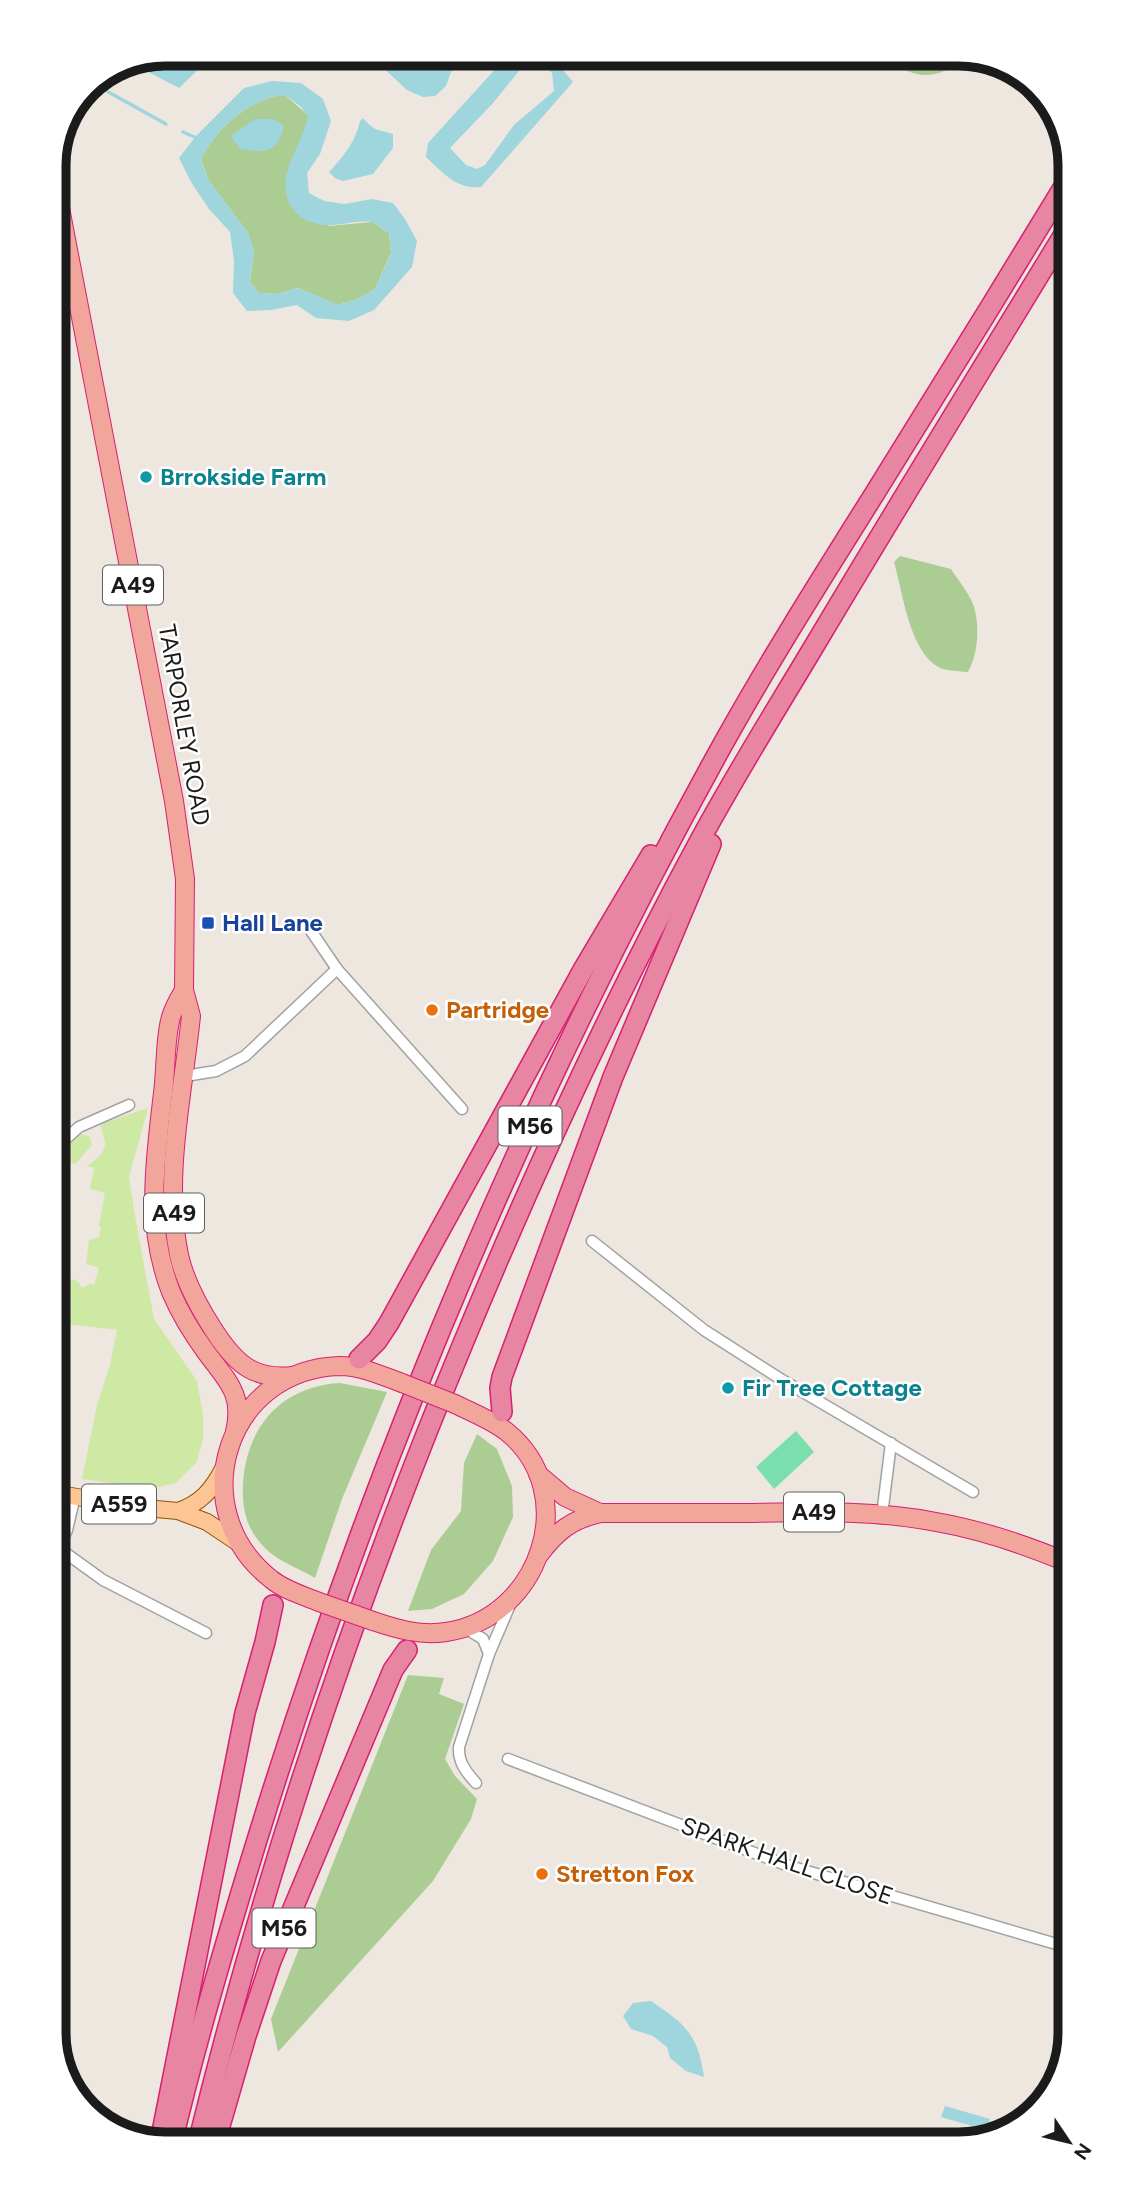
<svg xmlns="http://www.w3.org/2000/svg" width="1125" height="2198" font-family="Figtree,sans-serif">
  <style>
    .grass { fill: #cde9a3 }
    .forest { fill: #abcd93 }
    .pitch { fill: #7bdead }
    .water { fill: #9fd5dc; fill-rule: evenodd }
    .lines { fill: none; stroke-linecap: round; stroke-linejoin: round }
    .stream { stroke: #9fd5dc; stroke-width: 3.5 }
    .minor-casing { stroke: #a2a2a2; stroke-width: 13 }
    .primary-casing { stroke: #915200; stroke-width: 18 }
    .trunk-casing { stroke: #d72073; stroke-width: 20 }
    .motorway-casing { stroke: #d72073; stroke-width: 22 }
    .minor { stroke: #fff; stroke-width: 10 }
    .primary { stroke: #fdc594; stroke-width: 16 }
    .trunk { stroke: #f2a59b; stroke-width: 18 }
    .motorway { stroke: #e785a2; stroke-width: 19 }
    .trunk-bridge-casing { stroke: #d72073; stroke-width: 20; stroke-linecap: butt }
    .trunk-bridge { stroke: #f2a59b; stroke-width: 18 }
    .culture-dot { fill: #0f9aa8; stroke: #fff; stroke-width: 2.5 }
    .transit-dot { fill: #1a4fb4; stroke: #fff; stroke-width: 2.5 }
    .food-dot { fill: #e8710a; stroke: #fff; stroke-width: 2.5 }
    .labels { text-anchor: middle; stroke-width: 5; stroke-linejoin: round; paint-order: stroke }
    .shield { fill: #fff; stroke: #5f5f5f; stroke-width: 2 }
    .shield-label { font-size: 23px; font-weight: bold; fill: #1b1b1b }
    .culture-label { font-size: 24px; font-weight: bold; fill: #0d838f; stroke: #fff; text-anchor: start }
    .street-label { font-size: 24px; fill: #1b1b1b; stroke: #fff }
    .transit-label { font-size: 24px; font-weight: bold; fill: #164399; stroke: #fff; text-anchor: start }
    .food-label { font-size: 24px; font-weight: bold; fill: #c56008; stroke: #fff; text-anchor: start }
    .rim { fill: none; stroke: #1b1b1b; stroke-width: 9 }
  </style>
  <rect width="100%" height="100%" fill="#ede7e0"/>
  <!-- grass -->
  <g class="grass">
    <path d="M148,1108l-19,69 5,33 20,109 43,62 6,34v25l-7,23 -20,20 -18,4h-18l-58,-8 15,-74 13,-40 7,-35 -58,-7v-46l19,4 4,7 8,-4 4,1 5,-17 -13,-4 3,-24 10,-3 2,-9 -2,-3 6,-32 -15,-4 4,-21 -7,-2c8,-6 19,-12 18,-24 -1,-7 -4,-11 -4,-18z"/>
    <path d="M81,1134l8,2 3,9 -17,19 -8,-2 -5,21 -3,-1c0,-24 -2,-35 22,-48z"/>
  </g>
  <!-- forest -->
  <g class="forest">
    <path d="M875,54l92,1 7,2c-48,25 -52,24 -99,-3z"/>
    <path d="M285,95l24,21 -5,19 -18,42 43,49 43,-4 17,11 2,20 -16,36 -17,10 -20,6 -40,-17 -20,6 -19,-1 -9,-11 4,-31 -6,-18 -39,-52 -8,-22c16,-31 48,-61 84,-64z"/>
    <path d="M900,556l51,13c7,11 19,25 23,38 6,20 4,47 -6,65 -9,-1 -21,-1 -28,-4 -31,-16 -37,-75 -46,-106z"/>
    <path d="M340,1383l47,9 -45,107 -27,79c-23,-14 -40,-16 -57,-38 -13,-16 -16,-36 -15,-56 3,-57 39,-98 97,-101z"/>
    <polygon points="477,1434 497,1449 512,1486 513,1517 493,1561 464,1594 432,1609 408,1611 431,1550 461,1511 464,1463"/>
    <polygon points="408,1675 444,1678 439,1694 464,1704 445,1759 455,1776 477,1799 471,1819 433,1881 278,2052 271,2019"/>
  </g>
  <!-- pitch -->
  <polygon class="pitch" points="796,1431 814,1452 774,1489 756,1467"/>
  <!-- water -->
  <g class="water">
    <polygon points="166,54 179,54 170,64 175,66 189,54 207,54 207,61 179,88 137,66"/>
    <polygon points="352,54 465,54 451,72 446,86 435,96 423,97 407,90 377,62"/>
    <path d="M509,54c38,0 40,-3 64,28l-92,105c-24,3 -39,-15 -55,-30l2,-14zM528,60h11l13,13 2,18 -40,34 -29,40 -8,4 -11,-4 -16,-17 43,-45z"/>
    <path d="M272,81l29,2 22,16 8,22 -11,33 -13,19 2,20 15,8 20,3 28,-5 21,4 12,16 12,22 -5,26 -38,43 -25,11 -33,-3 -19,-13 -26,5 -24,1 -14,-18 1,-32 -4,-29 -21,-23 -18,-27 -12,-24 17,-22 48,-48zM285,95l15,11 8,10c-4,21 -19,42 -22,62 -4,30 17,48 46,47 12,0 26,-5 38,-3 6,1 14,8 19,11l2,21 -16,35 -17,10 -19,6 -41,-17 -20,6 -19,-1 -9,-11 4,-31 -6,-18 -39,-52 -8,-21c15,-32 48,-62 84,-65z"/>
    <path d="M363,118c12,14 15,11 30,16v14l-20,26 -30,7 -8,-3 -6,-6c14,-15 27,-31 31,-51z"/>
    <path d="M255,119h18l11,7c-7,28 -18,27 -44,23l-9,-13z"/>
    <path d="M651,2001c34,23 47,33 53,76l-18,-6 -16,-13 -3,-11 -14,-11 -22,-7 -8,-13 10,-13z"/>
    <polygon points="945,2106 990,2119 986,2130 941,2117"/>
  </g>
  <g class="lines">
    <!-- stream -->
    <g class="stream">
      <polyline points="94,84 166,124"/>
      <polyline points="183,132 199,139"/>
    </g>
    <defs>
      <g id="minor">
        <polyline points="307,925 337,969 462,1109"/>
        <polyline points="180,1080 185,1076 216,1071 245,1056 337,969"/>
        <polyline points="59,1145 79,1127 129,1105"/>
        <polyline points="592,1241 704,1330 779,1378 973,1492"/>
        <polyline points="882,1515 891,1443"/>
        <polyline points="60,1544 67,1530 75,1496"/>
        <polyline points="60,1549 103,1580 206,1633"/>
        <polyline points="465,1628 483,1639 489,1654"/>
        <polyline points="508,1759 786,1865 1070,1948"/>
        <path d="M476,1783c-10,-11 -18,-21 -17,-36l30,-93 21,-49"/>
      </g>
      <g id="primary">
        <polyline points="60,1494 134,1507 178,1511 207,1522 240,1544"/>
        <path d="M178,1511c23,-8 34,-21 45,-42"/>
      </g>
      <g id="trunk">
        <path d="M55,182l119,619 11,78 -1,111 7,26c-8,78 -28,161 -12,239 6,28 21,54 36,77 21,32 39,48 78,44"/>
        <path d="M184,990c-4,7 -9,15 -12,24 -7,19 -6,57 -9,79 -8,68 -18,133 8,199 9,21 21,41 35,60 21,29 38,41 29,80"/>
        <polyline points="538,1474 565,1497 600,1513"/>
        <path d="M539,1555c18,-24 33,-36 62,-42 50,0 99,0 149,0 62,-1 125,-3 186,9 46,8 90,23 133,41"/>
        <path d="M319,1602c-17,-7 -35,-12 -48,-23 -89,-70 -45,-210 69,-213 21,0 43,10 62,17"/>
        <path d="M373,1621c24,8 47,15 73,11 93,-13 137,-138 61,-200 -15,-12 -34,-19 -52,-28"/>
      </g>
      <g id="motorway">
        <polyline points="359,1359 377,1341 389,1323 584,968 651,855"/>
        <polyline points="502,1412 500,1388 502,1377 613,1077 711,844"/>
        <polyline points="162,2132 245,1713 265,1642 273,1605"/>
        <path d="M172,2143c24,-102 54,-202 85,-303 117,-380 273,-748 466,-1096 48,-86 100,-168 152,-251 63,-101 126,-203 188,-305"/>
        <path d="M198,2143c67,-273 158,-542 266,-802 70,-169 147,-336 234,-497 37,-69 78,-134 118,-201 81,-136 164,-271 247,-407"/>
        <polyline points="215,2143 246,2036 271,1961 393,1670 407,1650"/>
      </g>
    </defs>
    <!-- minor casing -->
    <use href="#minor" class="minor-casing"/>
    <!-- primary casing -->
    <use href="#primary" class="primary-casing"/>
    <!-- trunk casing -->
    <use href="#trunk" class="trunk-casing"/>
    <!-- motorway casing -->
    <use href="#motorway" class="motorway-casing"/>
    <!-- minor -->
    <use href="#minor" class="minor"/>
    <!-- primary -->
    <use href="#primary" class="primary"/>
    <!-- trunk -->
    <use href="#trunk" class="trunk"/>
    <!-- motorway -->
    <use href="#motorway" class="motorway"/>
    <defs>
      <g id="trunk-bridge">
        <polyline points="402,1383 455,1404"/>
        <polyline points="319,1602 373,1621"/>
      </g>
    </defs>
    <!-- trunk-bridge casing -->
    <use href="#trunk-bridge" class="trunk-bridge-casing"/>
    <!-- trunk-bridge -->
    <use href="#trunk-bridge" class="trunk-bridge"/>
  </g>
  <!-- markers -->
  <g class="culture-dot">
    <circle cx="146" cy="477" r="7"/>
    <circle cx="728" cy="1388" r="7"/>
  </g>
  <rect class="transit-dot" x="201" y="916" width="14" height="14" rx="3.5"/>
  <g class="food-dot">
    <circle cx="432" cy="1010" r="7"/>
    <circle cx="542" cy="1874" r="7"/>
  </g>
  <g class="labels">
    <!-- shield labels -->
    <g class="shield">
      <rect x="103" y="565.5" width="60" height="39" rx="5"/>
      <rect x="498.5" y="1106.5" width="63" height="39" rx="5"/>
      <rect x="144" y="1193.5" width="60" height="39" rx="5"/>
      <rect x="82" y="1484.5" width="74" height="39" rx="5"/>
      <rect x="784" y="1492.5" width="60" height="39" rx="5"/>
      <rect x="252.5" y="1908.5" width="63" height="39" rx="5"/>
    </g>
    <g class="shield-label">
      <text x="133" y="593">A49</text>
      <text x="530" y="1134">M56</text>
      <text x="174" y="1221">A49</text>
      <text x="119" y="1512">A559</text>
      <text x="814" y="1520">A49</text>
      <text x="284" y="1936">M56</text>
    </g>
    <!-- culture labels -->
    <g class="culture-label">
      <text x="160" y="485">Brrokside Farm</text>
      <text x="742" y="1396">Fir Tree Cottage</text>
    </g>
    <!-- street labels -->
    <g class="street-label">
      <text transform="translate(184 725) rotate(80)" y="8">TARPORLEY ROAD</text>
      <text transform="translate(787 1861) rotate(19)" y="8">SPARK HALL CLOSE</text>
    </g>
    <!-- transit labels -->
    <g class="transit-label">
      <text x="222" y="931">Hall Lane</text>
    </g>
    <!-- food labels -->
    <g class="food-label">
      <text x="446" y="1018">Partridge</text>
      <text x="556" y="1882">Stretton Fox</text>
    </g>
  </g>
  <!-- crop -->
  <path d="M0 0H1125V2198H0ZM165 66H959A99 99 0 0 1 1058 165V2033A99 99 0 0 1 959 2132H165A99 99 0 0 1 66 2033V165A99 99 0 0 1 165 66Z" fill="#fff" fill-rule="evenodd"/>
  <path class="rim" d="M165 66H959A99 99 0 0 1 1058 165V2033A99 99 0 0 1 959 2132H165A99 99 0 0 1 66 2033V165A99 99 0 0 1 165 66Z"/>
  <!-- north arrow -->
  <g transform="translate(1069 2142) rotate(125)" stroke="#ffffff" stroke-width="5" paint-order="stroke">
  <path d="M0-5L12 26L0 18L-12 26Z" fill="#1b1b1b"/>
  <text y="-10" font-size="19" font-weight="bold" text-anchor="middle" fill="#1b1b1b">N</text>
  </g>
</svg>
